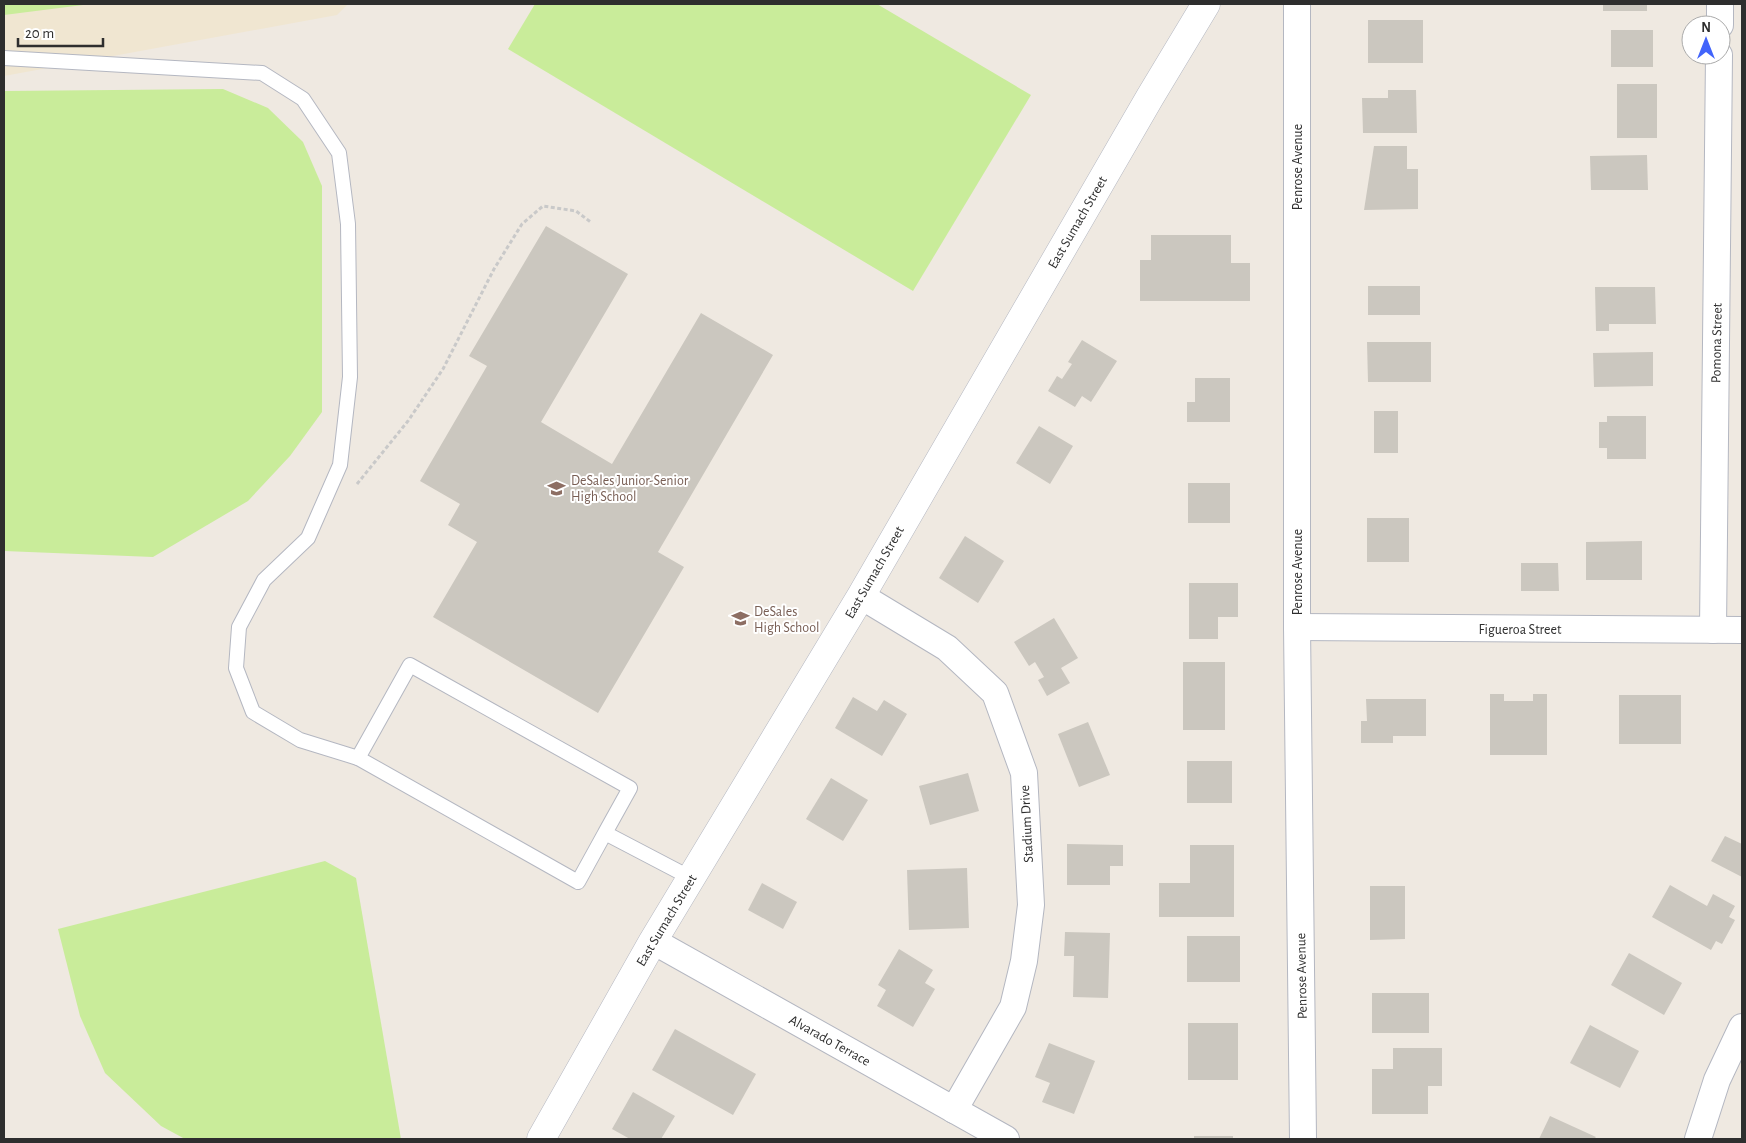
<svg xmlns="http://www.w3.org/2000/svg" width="1746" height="1143" font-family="'Alegreya Sans',sans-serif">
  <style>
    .education { fill: #f0e6d1 }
    .pitch { fill: #c9ec9a }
    .building { fill: #cbc7bf }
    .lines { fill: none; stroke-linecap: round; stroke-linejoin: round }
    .service-casing { stroke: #b4b7c1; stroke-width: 16 }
    .minor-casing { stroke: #b4b7c1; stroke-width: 28 }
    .tertiary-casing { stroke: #b4b7c1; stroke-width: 29 }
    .path { stroke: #c9c9c9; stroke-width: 3; stroke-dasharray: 4 2.5; stroke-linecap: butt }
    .service { stroke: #fff; stroke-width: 14 }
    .minor { stroke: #fff; stroke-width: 26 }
    .tertiary { stroke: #fff; stroke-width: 28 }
    .labels { text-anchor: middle; stroke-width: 4; stroke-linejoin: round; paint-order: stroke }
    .street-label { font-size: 14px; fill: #2e2e2e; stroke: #fff }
    .education-label { font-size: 14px; fill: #785e54; stroke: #fff; text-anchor: start }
  </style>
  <rect width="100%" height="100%" fill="#efe9e1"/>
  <!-- education -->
  <polygon class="education" points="4,4 348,4 337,15 4,76"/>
  <!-- pitch -->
  <g class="pitch">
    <polygon points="4,4 91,4 4,15"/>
    <polygon points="535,4 877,4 1031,95 913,291 508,49"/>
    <polygon points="223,89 268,108 303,142 322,186 322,412 290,456 248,501 153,557 4,551 4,91"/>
    <polygon points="325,861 356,878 401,1139 185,1139 161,1126 105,1073 80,1016 58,929"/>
  </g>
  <!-- building -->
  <g class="building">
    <rect x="1603" y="4" width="44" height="7"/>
    <rect x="1368" y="20" width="55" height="43"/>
    <rect x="1611" y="30" width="42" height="37"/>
    <rect x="1617" y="84" width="40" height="54"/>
    <polygon points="1388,90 1416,90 1417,133 1363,133 1362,98 1388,98"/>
    <polygon points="1374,146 1407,146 1407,169 1418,169 1418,209 1364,210"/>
    <polygon points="1647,155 1648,190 1591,190 1590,156"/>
    <polygon points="546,226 628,274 541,422 612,464 701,313 773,355 658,552 684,567 598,713 433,617 477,542 448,525 460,504 420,481 487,366 469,356"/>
    <polygon points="1151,235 1231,235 1231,263 1250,263 1250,301 1140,301 1140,260 1151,260"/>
    <rect x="1368" y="286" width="52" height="29"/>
    <polygon points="1595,287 1655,287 1656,324 1609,324 1609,331 1596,331"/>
    <polygon points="1082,340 1117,361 1091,402 1082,396 1075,407 1048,391 1057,376 1062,379 1072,364 1068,362"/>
    <polygon points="1367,342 1431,342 1431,382 1368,382"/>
    <polygon points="1653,352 1653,386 1594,387 1593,353"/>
    <polygon points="1195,378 1230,378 1230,422 1187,422 1187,402 1195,402"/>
    <rect x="1374" y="411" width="24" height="42"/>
    <polygon points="1607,416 1646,416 1646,459 1607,459 1607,448 1599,448 1599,422 1607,422"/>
    <polygon points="1039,426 1073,446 1050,484 1016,463"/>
    <rect x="1188" y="483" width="42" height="40"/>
    <rect x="1367" y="518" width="42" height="44"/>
    <polygon points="965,536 1004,561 978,603 939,578"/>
    <polygon points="1642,541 1642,580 1586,580 1586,542"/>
    <polygon points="1521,563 1558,563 1559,591 1521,591"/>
    <polygon points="1189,583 1238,583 1238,617 1218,617 1218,639 1189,639"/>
    <polygon points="1054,618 1078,658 1061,668 1070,683 1047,696 1038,680 1044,677 1035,662 1029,666 1014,642"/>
    <rect x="1183" y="662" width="42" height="68"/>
    <polygon points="1490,694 1504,694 1504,701 1533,701 1533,694 1547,694 1547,755 1490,755"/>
    <rect x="1619" y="695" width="62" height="49"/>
    <polygon points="853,697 877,711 884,700 907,714 882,756 835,728"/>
    <polygon points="1366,699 1426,699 1426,736 1393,736 1393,743 1361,743 1361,721 1367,721"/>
    <polygon points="1088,722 1110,775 1079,787 1058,734"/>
    <rect x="1187" y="761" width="45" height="42"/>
    <polygon points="968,773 979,811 930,825 919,786"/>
    <polygon points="831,778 868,800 843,841 806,819"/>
    <polygon points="1725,836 1742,844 1742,877 1711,861"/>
    <polygon points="1067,844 1123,845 1123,866 1110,866 1110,885 1067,885"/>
    <polygon points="1190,845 1234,845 1234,917 1159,917 1159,883 1190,883"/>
    <polygon points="967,868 969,928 909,930 907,870"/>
    <polygon points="762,883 797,902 783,929 748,910"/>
    <polygon points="1670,885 1707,906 1713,894 1735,906 1729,917 1735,920 1722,944 1716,941 1711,950 1652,917"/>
    <polygon points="1370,886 1405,886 1405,939 1370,940"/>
    <polygon points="1065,932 1110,933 1108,998 1073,997 1074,956 1064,956"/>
    <rect x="1187" y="936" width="53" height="46"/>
    <polygon points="899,949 933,970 925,983 935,989 913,1027 877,1006 886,990 878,985"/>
    <polygon points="1629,953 1682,983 1664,1015 1611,985"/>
    <rect x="1372" y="993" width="57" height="40"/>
    <rect x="1188" y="1023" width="50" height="57"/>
    <polygon points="1590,1025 1639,1051 1620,1088 1570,1063"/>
    <polygon points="675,1029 756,1074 733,1115 652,1070"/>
    <polygon points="1049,1043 1095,1061 1074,1114 1042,1102 1050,1083 1035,1077"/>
    <polygon points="1393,1048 1442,1048 1442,1086 1428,1086 1428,1114 1372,1114 1372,1069 1393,1069"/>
    <polygon points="633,1092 675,1116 661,1139 630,1139 612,1129"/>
    <polygon points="1550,1116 1596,1137 1594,1139 1539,1139"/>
    <rect x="1194" y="1136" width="39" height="3"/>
  </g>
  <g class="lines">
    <defs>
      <g id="service">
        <polyline points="4,58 262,73 303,99 339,153 348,224 350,377 340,465 308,538 264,580 239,627 236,668 253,712 300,740 358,758"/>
        <polyline points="605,833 578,882 358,758 410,665 630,788 605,833 691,878"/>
      </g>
      <g id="minor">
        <polyline points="1297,4 1297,627 1303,1139"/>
        <polyline points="1720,25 1720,4"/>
        <polyline points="861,596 947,648 995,693 1024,773 1031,905 1024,961 1013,1007 954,1110"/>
        <polyline points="1297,627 1742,630"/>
        <polyline points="1713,630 1719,55"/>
        <polyline points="653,941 1006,1139"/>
        <polyline points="1698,1139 1717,1080 1742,1027"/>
      </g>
      <polyline id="tertiary" points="541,1139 653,941 861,596 1150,97 1206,4"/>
    </defs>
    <!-- service casing -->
    <use href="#service" class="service-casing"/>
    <!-- minor casing -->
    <use href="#minor" class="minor-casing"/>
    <!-- tertiary casing -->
    <use href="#tertiary" class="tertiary-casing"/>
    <!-- path -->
    <polyline class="path" points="357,484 408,421 443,369 494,269 522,224 543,206 576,211 592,223"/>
    <!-- service -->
    <use href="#service" class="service"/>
    <!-- minor -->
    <use href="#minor" class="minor"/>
    <!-- tertiary -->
    <use href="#tertiary" class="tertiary"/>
  </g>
  <!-- icons -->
  <defs>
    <symbol id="school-bare" viewBox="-9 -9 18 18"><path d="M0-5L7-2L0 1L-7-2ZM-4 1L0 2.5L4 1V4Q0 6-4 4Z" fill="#8d6e63" stroke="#fff" stroke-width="2.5" paint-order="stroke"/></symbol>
  </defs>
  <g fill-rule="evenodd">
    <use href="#school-bare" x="544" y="476" width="25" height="25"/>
    <use href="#school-bare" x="728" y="606" width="25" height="25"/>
  </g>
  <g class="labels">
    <!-- street labels -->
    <g class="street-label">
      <text transform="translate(1297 167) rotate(-90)" y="5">Penrose Avenue</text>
      <text transform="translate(1077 222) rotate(-60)" y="5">East Sumach Street</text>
      <text transform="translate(1716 343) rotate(-89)" y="5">Pomona Street</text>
      <text transform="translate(874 572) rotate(-60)" y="5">East Sumach Street</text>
      <text transform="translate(1297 572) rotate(-90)" y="5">Penrose Avenue</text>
      <text x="1520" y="634">Figueroa Street</text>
      <text transform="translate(1026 824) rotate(-93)" y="5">Stadium Drive</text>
      <text transform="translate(666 920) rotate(-59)" y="5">East Sumach Street</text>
      <text transform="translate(1301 976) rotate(-91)" y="5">Penrose Avenue</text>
      <text transform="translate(830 1040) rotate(29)" y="5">Alvarado Terrace</text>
    </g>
    <!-- education labels -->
    <g class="education-label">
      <text x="571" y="485">DeSales Junior-Senior<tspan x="571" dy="16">High School</tspan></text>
      <text x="754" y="616">DeSales<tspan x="754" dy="16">High School</tspan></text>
    </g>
  </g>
  <!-- border -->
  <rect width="1746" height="1143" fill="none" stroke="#2e2e2e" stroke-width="10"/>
  <!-- north arrow -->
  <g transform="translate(1706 40)"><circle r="24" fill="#ffffff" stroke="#ababab"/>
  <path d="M0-4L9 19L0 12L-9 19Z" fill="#4264fb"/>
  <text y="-8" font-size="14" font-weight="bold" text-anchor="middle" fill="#2e2e2e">N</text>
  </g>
  <!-- scale -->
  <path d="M18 38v8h85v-8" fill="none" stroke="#2e2e2e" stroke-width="2.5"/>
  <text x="25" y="38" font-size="15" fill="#2e2e2e" stroke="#ffffff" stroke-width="4" paint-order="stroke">20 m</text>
</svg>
